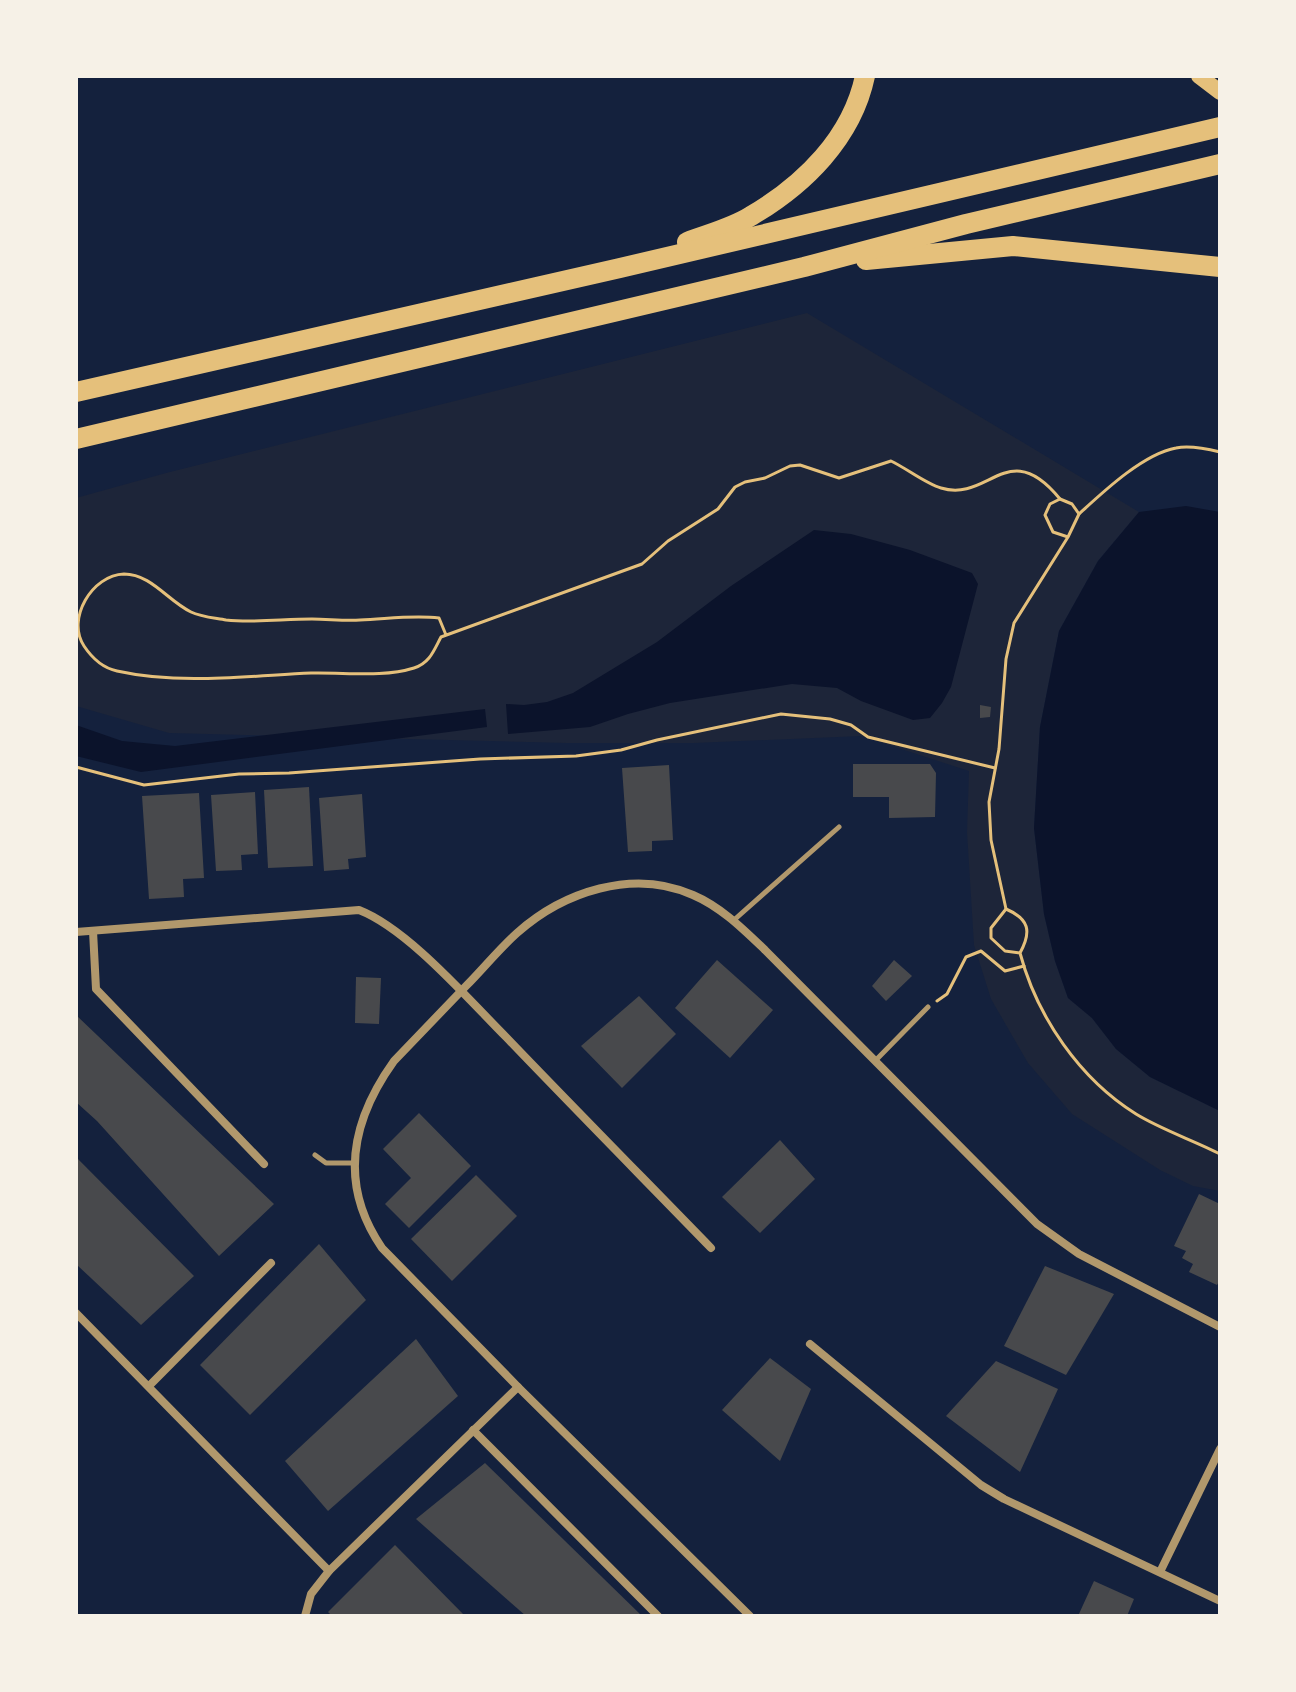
<svg xmlns="http://www.w3.org/2000/svg" width="1296" height="1692" font-family="'Zilla Slab',serif">
  <style>
    .green { fill: #1d2539 }
    .water { fill: #0b132b }
    .building { fill: #48494c }
    .lines { fill: none; stroke-linecap: round; stroke-linejoin: round }
    .path { stroke: #e5c07b; stroke-width: 3 }
    .service { stroke: #b1986c; stroke-width: 5 }
    .minor { stroke: #b1986c; stroke-width: 8 }
    .primary { stroke: #e5c07b; stroke-width: 16 }
    .motorway { stroke: #e5c07b; stroke-width: 20 }
  </style>
  <rect width="100%" height="100%" fill="#14213d"/>
  <!-- green -->
  <polygon class="green" points="807,313 1139,512 1098,561 1059,631 1040,727 1034,828 1044,914 1055,961 1068,998 1092,1018 1116,1049 1150,1077 1220,1111 1220,1191 1193,1186 1160,1170 1072,1114 1028,1063 991,999 974,945 967,832 969,771 861,736 694,743 566,743 169,733 76,706 76,498 166,473"/>
  <!-- water -->
  <g class="water">
    <polygon points="1186,506 1220,512 1220,1111 1150,1077 1116,1049 1092,1018 1068,998 1055,961 1044,914 1034,828 1040,727 1059,631 1098,561 1139,512"/>
    <polygon points="814,530 851,534 910,550 972,573 978,584 951,687 942,703 930,718 913,720 861,701 837,688 792,684 670,703 628,714 590,727 508,734 506,704 524,705 547,702 573,693 657,642 731,586"/>
    <polygon points="485,709 487,727 141,772 76,756 76,725 122,741 175,746"/>
  </g>
  <!-- building -->
  <g class="building">
    <polygon points="980,705 991,707 990,717 980,718"/>
    <polygon points="853,764 930,764 936,773 935,817 889,818 889,797 853,797"/>
    <polygon points="669,765 673,840 652,841 652,851 628,852 622,768"/>
    <polygon points="309,787 313,866 268,868 264,790"/>
    <polygon points="255,792 258,854 241,855 242,870 216,871 211,795"/>
    <polygon points="199,793 204,878 183,879 184,897 149,899 142,796"/>
    <polygon points="362,794 366,857 348,859 349,869 324,871 319,798"/>
    <polygon points="717,960 773,1010 730,1058 675,1008"/>
    <polygon points="894,960 912,976 886,1001 872,986"/>
    <polygon points="356,977 381,978 379,1024 355,1023"/>
    <polygon points="639,996 676,1034 622,1088 581,1046"/>
    <polygon points="76,1015 274,1204 219,1256 97,1121 76,1102"/>
    <polygon points="419,1113 471,1166 409,1228 385,1204 411,1178 383,1149"/>
    <polygon points="780,1140 815,1179 760,1233 722,1197"/>
    <polygon points="76,1157 194,1276 141,1325 76,1264"/>
    <polygon points="476,1175 517,1216 452,1281 411,1239"/>
    <polygon points="1199,1194 1220,1204 1220,1280 1217,1285 1189,1272 1193,1264 1182,1258 1186,1251 1174,1246"/>
    <polygon points="319,1244 366,1300 250,1415 200,1365"/>
    <polygon points="1045,1266 1114,1294 1066,1375 1004,1346"/>
    <polygon points="416,1339 458,1396 328,1511 285,1461"/>
    <polygon points="770,1358 811,1389 780,1461 722,1410"/>
    <polygon points="996,1361 1058,1389 1020,1472 946,1416"/>
    <polygon points="485,1463 642,1616 526,1616 416,1519"/>
    <polygon points="395,1545 465,1616 332,1616 328,1612"/>
    <polygon points="1094,1581 1134,1599 1127,1616 1078,1616"/>
  </g>
  <g class="lines">
    <!-- path -->
    <g class="path">
      <path d="M1079,514c24,-22 64,-60 97,-66 13,-3 32,1 44,4"/>
      <path d="M446,635l-7,-17c-27,-3 -52,1 -79,2 -16,1 -32,-1 -48,-1 -29,0 -57,4 -86,1 -10,-2 -25,-3 -35,-8 -23,-11 -40,-38 -67,-38 -32,1 -58,45 -40,72 8,12 19,22 33,25 63,14 131,5 194,2 34,-1 71,5 103,-5 16,-5 20,-18 27,-31l201,-73 26,-23 50,-32 17,-22 10,-5 20,-4 25,-12 10,-1 39,13 52,-17c15,7 35,23 50,27 48,15 67,-53 119,11"/>
      <polyline points="76,767 144,785 239,774 289,773 480,759 576,756 621,750 657,740 781,714 830,719 851,725 868,737 995,768"/>
      <polyline points="1006,909 991,840 989,802 999,749 1006,659 1014,623 1068,537 1079,514 1072,504 1060,499 1050,504 1045,515 1053,532 1068,537"/>
      <path d="M1020,953l-15,-2 -14,-13v-10l15,-19c23,10 26,22 14,44 17,64 60,126 116,161 26,16 57,26 84,40"/>
      <polyline points="937,1001 947,994 966,957 981,951 1005,971 1024,966"/>
    </g>
    <!-- service -->
    <g class="service">
      <polyline points="734,920 839,827"/>
      <polyline points="875,1061 928,1007"/>
      <polyline points="315,1155 326,1163 354,1163"/>
    </g>
    <!-- minor -->
    <g class="minor">
      <polyline points="93,931 96,989 264,1164"/>
      <path d="M76,932l283,-22c49,19 109,89 147,127 68,71 137,141 205,211"/>
      <polyline points="76,1313 329,1571"/>
      <polyline points="810,1344 981,1485 1004,1499 1220,1601"/>
      <polyline points="149,1386 271,1263"/>
      <polyline points="473,1430 658,1616"/>
      <polyline points="1160,1572 1220,1449"/>
      <polyline points="305,1616 311,1594 329,1571 518,1387"/>
      <path d="M750,1616l-232,-229 -136,-139c-44,-64 -31,-127 12,-187 24,-25 48,-50 72,-75 17,-17 33,-37 51,-53 46,-41 116,-65 176,-38 28,12 50,34 72,55l272,274 42,30 141,73"/>
    </g>
    <!-- primary -->
    <polyline class="primary" points="1199,76 1220,92"/>
    <!-- motorway -->
    <g class="motorway">
      <path d="M687,242c21,-8 45,-14 64,-26 53,-31 101,-78 114,-140"/>
      <polyline points="866,260 1013,246 1220,267"/>
      <polyline points="76,392 620,268 1220,127"/>
      <polyline points="76,439 804,267 966,224 1220,164"/>
    </g>
  </g>
  <!-- border -->
  <rect width="1296" height="1692" fill="none" stroke="#f6f1e7" stroke-width="156"/>
</svg>
